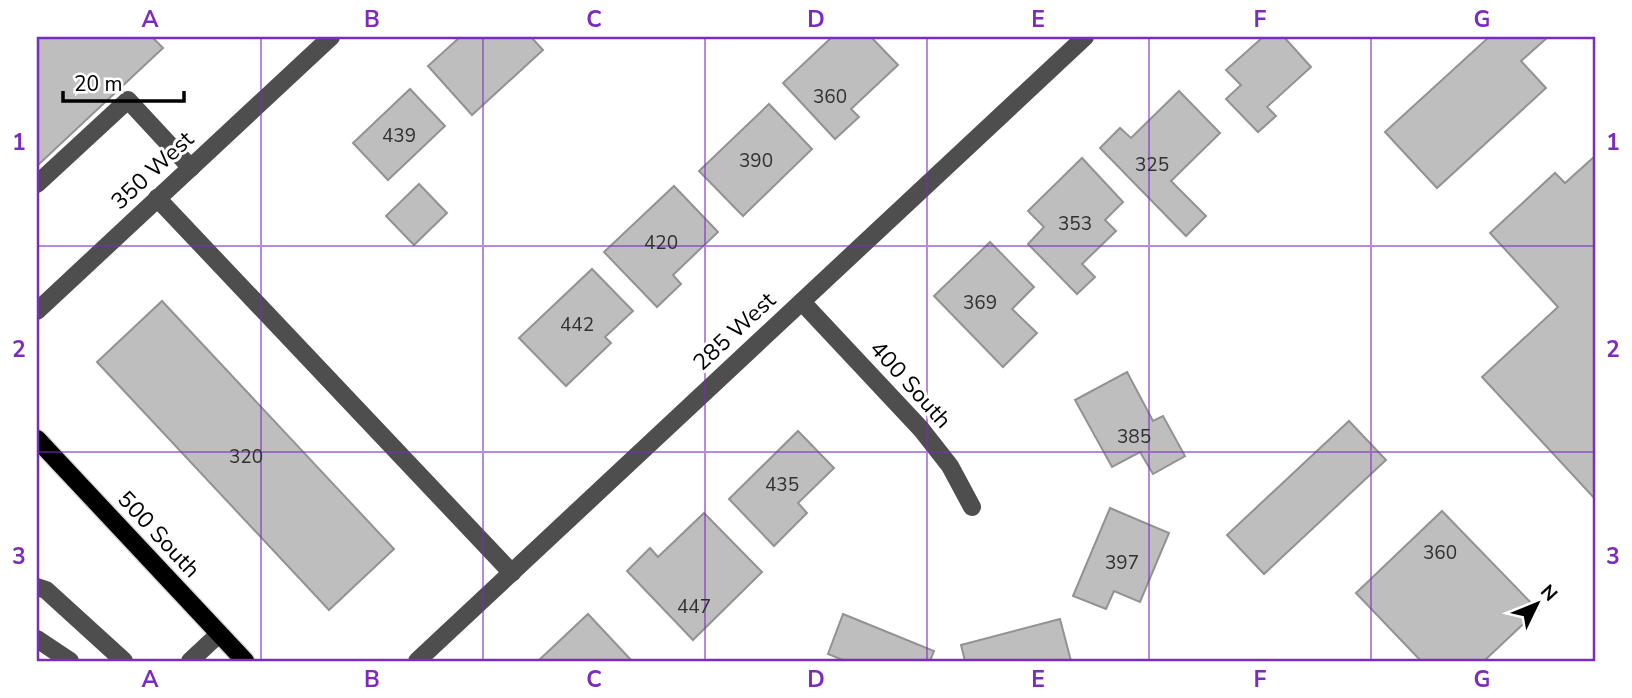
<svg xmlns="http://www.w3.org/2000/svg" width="1632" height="698" font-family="'Nunito Sans',sans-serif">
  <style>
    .building { fill: #bebebe; stroke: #929292; stroke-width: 2 }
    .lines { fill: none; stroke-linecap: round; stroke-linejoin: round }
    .major-casing { stroke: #dbdbdb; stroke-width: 21 }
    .minor { stroke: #4e4e4e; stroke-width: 18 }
    .major { stroke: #000; stroke-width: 18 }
    .grid { fill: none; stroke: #7b2cbf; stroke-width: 2; stroke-opacity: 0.55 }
    .labels { text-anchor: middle; stroke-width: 6; stroke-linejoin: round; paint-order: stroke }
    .number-label { font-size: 19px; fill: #303030 }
    .street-label { font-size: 23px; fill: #000; stroke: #fff }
    .neatline { fill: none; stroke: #7b2cbf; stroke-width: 2.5 }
    .grid-label { font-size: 23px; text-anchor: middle; font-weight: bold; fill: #7b2cbf }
  </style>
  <rect width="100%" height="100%" fill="#fff"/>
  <!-- building -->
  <g class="building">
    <polygon points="37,37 152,37 163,48 37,166"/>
    <polygon points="460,37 531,37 543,50 472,115 428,66"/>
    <polygon points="832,37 871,37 898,65 851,109 859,117 835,139 783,83"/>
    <polygon points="1263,37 1284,37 1311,67 1267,107 1276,116 1258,132 1226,99 1241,85 1226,70"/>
    <polygon points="1489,37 1548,37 1521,61 1546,88 1437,188 1385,132"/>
    <polygon points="410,89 445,126 388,180 353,143"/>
    <polygon points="1179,91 1220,133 1171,181 1206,216 1186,236 1100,148 1120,128 1131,138"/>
    <polygon points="769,104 812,149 743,216 699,171"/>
    <polygon points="1595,156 1595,499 1482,377 1558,307 1490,233 1555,173 1565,183"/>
    <polygon points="1082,158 1123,202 1105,220 1116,231 1082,264 1095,277 1077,294 1028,244 1044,227 1028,211"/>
    <polygon points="419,184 447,213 414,245 386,216"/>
    <polygon points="674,186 718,232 673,275 681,284 657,307 604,252"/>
    <polygon points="990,242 1034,287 1012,309 1037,333 1003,367 934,296"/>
    <polygon points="592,269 633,311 605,337 611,343 566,386 519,338"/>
    <polygon points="162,301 394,549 329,610 97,362"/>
    <polygon points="1127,372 1153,421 1163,416 1185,456 1153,474 1140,452 1112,467 1075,400"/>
    <polygon points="1349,421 1386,460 1264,574 1227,535"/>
    <polygon points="798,431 834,468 798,503 807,513 774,546 729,499"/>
    <polygon points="1110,508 1169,533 1140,602 1114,591 1106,609 1073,596"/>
    <polygon points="1442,511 1538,610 1484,661 1421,661 1356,593"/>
    <polygon points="704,513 762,572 693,640 627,571 650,548 658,557"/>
    <polygon points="588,614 632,661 538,661"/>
    <polygon points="843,614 934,651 930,661 845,661 828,654"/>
    <polygon points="1060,619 1071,661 965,661 961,645"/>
  </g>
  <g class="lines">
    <defs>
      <polyline id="major" points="37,439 245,661"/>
    </defs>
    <!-- major casing -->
    <use href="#major" class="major-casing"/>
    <!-- minor -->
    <g class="minor">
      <polyline points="37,184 128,100 191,168"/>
      <polyline points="157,198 512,573"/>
      <polyline points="802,302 921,429 950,466 972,507"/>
      <polyline points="37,311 331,37"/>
      <polyline points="37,587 46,590 124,661"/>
      <polyline points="37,639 70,661"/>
      <polyline points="190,661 219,634"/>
      <polyline points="417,661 1085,37"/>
    </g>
    <!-- major -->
    <use href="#major" class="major"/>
  </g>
  <!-- grid -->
  <path class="grid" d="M261,37v624M483,37v624M705,37v624M927,37v624M1149,37v624M1371,37v624M37,246h1558M37,452h1558"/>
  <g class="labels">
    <!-- number labels -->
    <g class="number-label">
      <text x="830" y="103">360</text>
      <text x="399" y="142">439</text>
      <text x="756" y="167">390</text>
      <text x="1152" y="171">325</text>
      <text x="1075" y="230">353</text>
      <text x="661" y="249">420</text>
      <text x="980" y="309">369</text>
      <text x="577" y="331">442</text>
      <text x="1134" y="443">385</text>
      <text x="246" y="463">320</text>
      <text x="782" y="491">435</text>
      <text x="1440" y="559">360</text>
      <text x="1122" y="569">397</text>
      <text x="694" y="613">447</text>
    </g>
    <!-- street labels -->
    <g class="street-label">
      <text transform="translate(152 170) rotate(-43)" y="8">350 West</text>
      <text transform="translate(734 331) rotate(-43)" y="8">285 West</text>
      <text transform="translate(911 384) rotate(48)" y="8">400 South</text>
      <text transform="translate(159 534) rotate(47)" y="8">500 South</text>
    </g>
  </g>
  <!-- border -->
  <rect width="1632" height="698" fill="none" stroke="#ffffff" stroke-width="77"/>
  <!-- north arrow -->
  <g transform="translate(1537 604) rotate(47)" stroke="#ffffff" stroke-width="5" paint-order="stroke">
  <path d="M0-5L12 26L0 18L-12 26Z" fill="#000000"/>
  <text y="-10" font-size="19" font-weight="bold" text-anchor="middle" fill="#000000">N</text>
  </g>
  <!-- scale -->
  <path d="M63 91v10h121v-10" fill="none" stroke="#000000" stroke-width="3.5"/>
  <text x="74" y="91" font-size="21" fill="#000000" stroke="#ffffff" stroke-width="5" paint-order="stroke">20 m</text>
  <rect x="38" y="38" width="1556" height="622" class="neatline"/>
  <g class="grid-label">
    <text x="150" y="27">A</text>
    <text x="372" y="27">B</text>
    <text x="594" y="27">C</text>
    <text x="816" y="27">D</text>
    <text x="1038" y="27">E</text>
    <text x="1260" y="27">F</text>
    <text x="1482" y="27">G</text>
    <text x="19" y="150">1</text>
    <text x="1613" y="150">1</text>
    <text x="19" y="357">2</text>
    <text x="1613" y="357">2</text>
    <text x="19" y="564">3</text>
    <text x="1613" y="564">3</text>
    <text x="150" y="687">A</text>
    <text x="372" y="687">B</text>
    <text x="594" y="687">C</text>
    <text x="816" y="687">D</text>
    <text x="1038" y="687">E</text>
    <text x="1260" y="687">F</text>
    <text x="1482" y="687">G</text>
  </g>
</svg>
